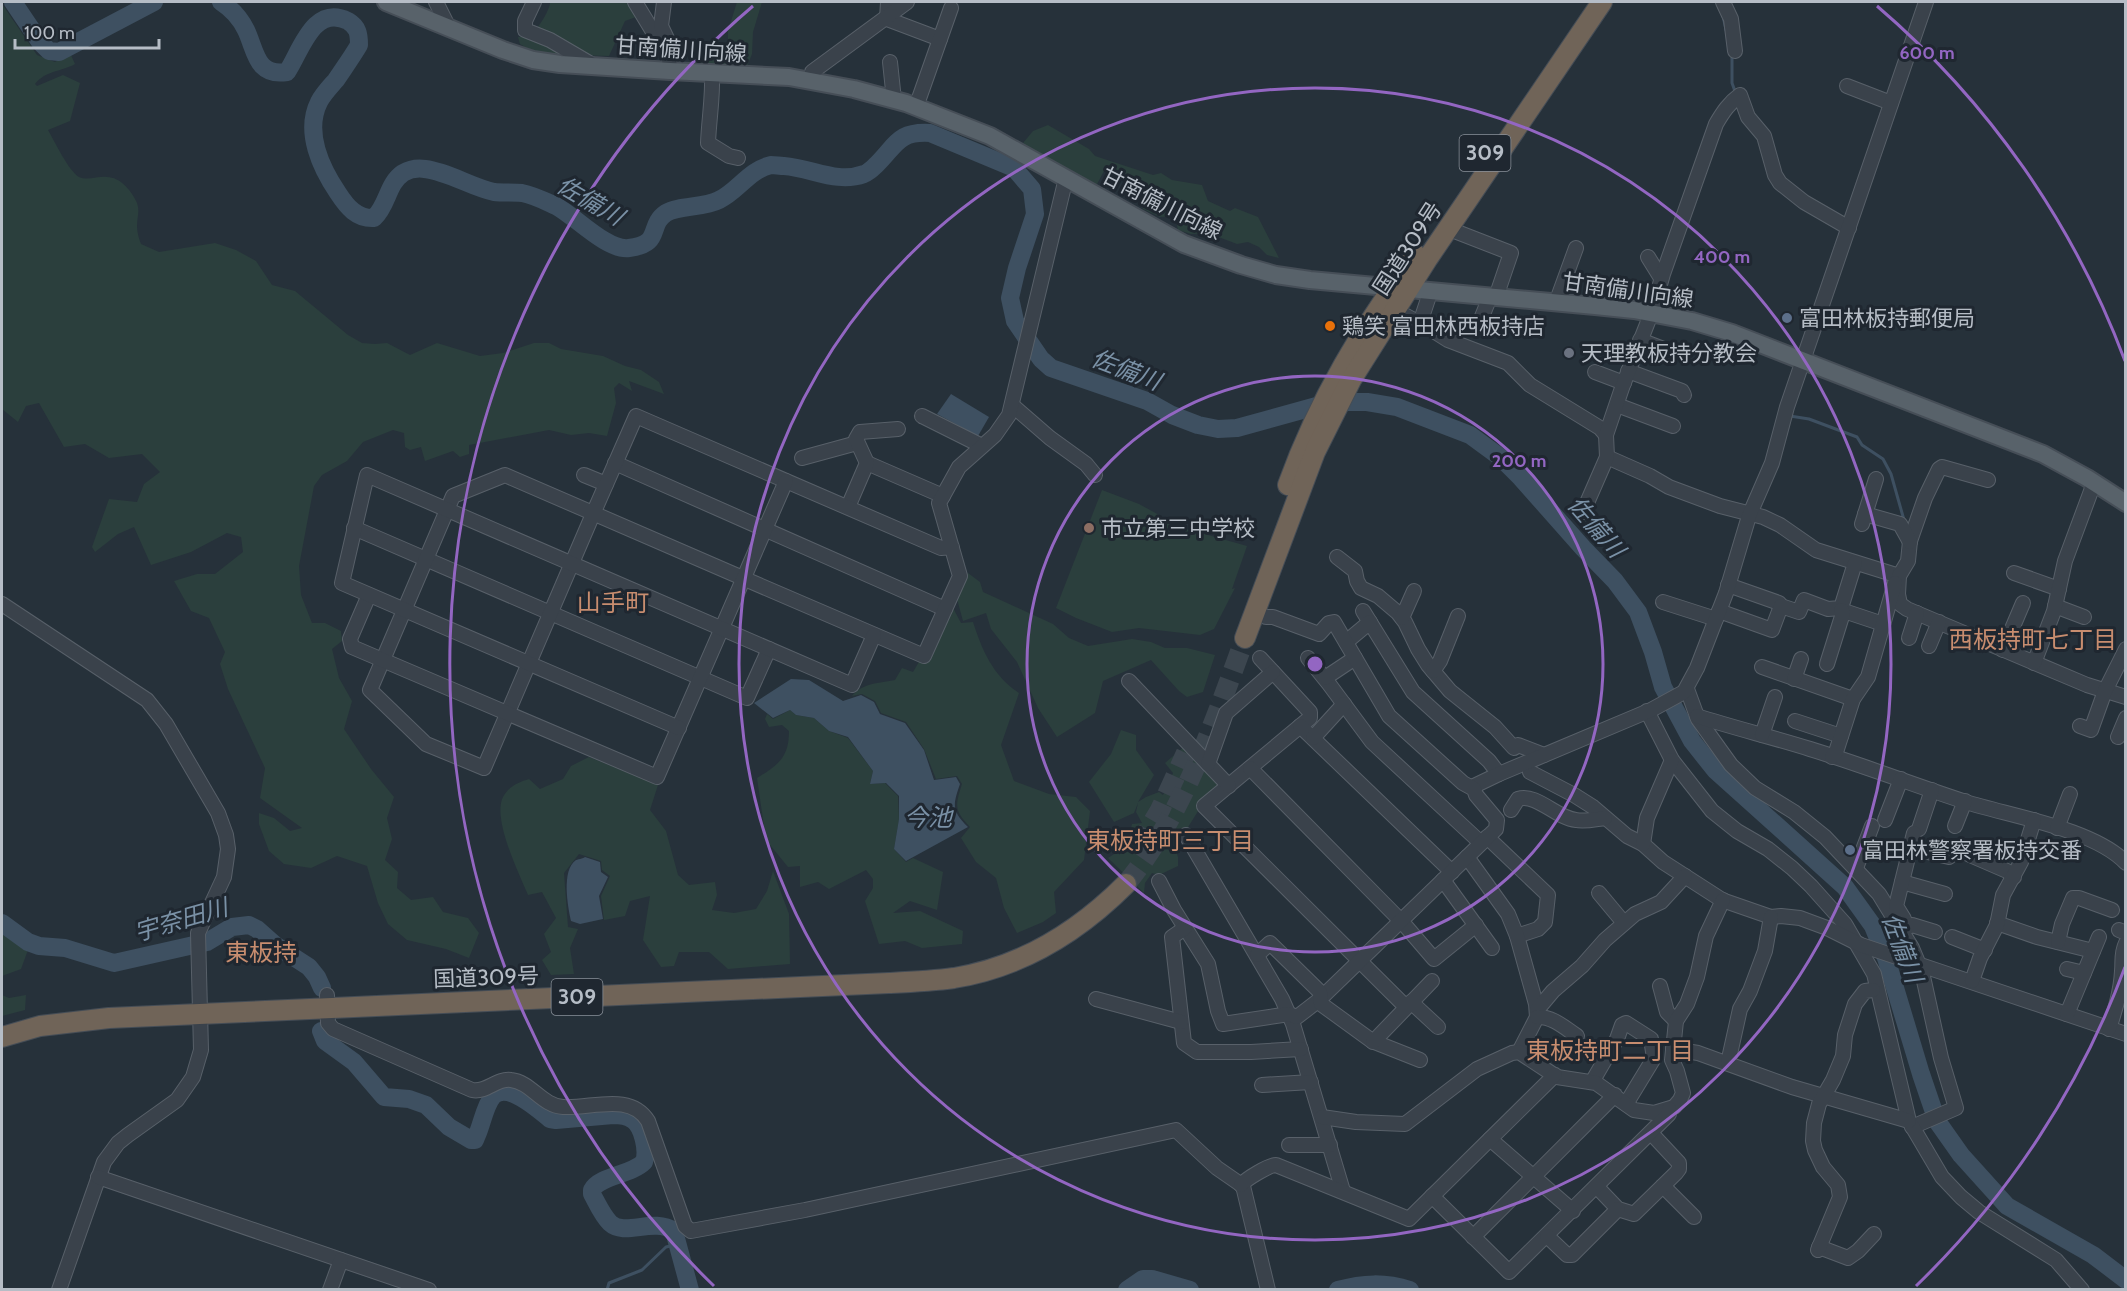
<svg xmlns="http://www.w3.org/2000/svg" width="2127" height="1291" font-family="Cabin,'Noto Sans JP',sans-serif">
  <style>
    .green { fill: #2b3f3d }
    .water { fill: #3e5061 }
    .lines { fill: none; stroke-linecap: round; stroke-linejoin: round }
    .stream { stroke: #3e5061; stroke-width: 3 }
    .river { stroke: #3e5061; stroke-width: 18 }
    .highway-tunnel { stroke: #3c464f; stroke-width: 20; stroke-dasharray: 20 10; stroke-linecap: butt }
    .minor-casing { stroke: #586069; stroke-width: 16 }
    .major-casing { stroke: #464e57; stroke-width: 20 }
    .highway-casing { stroke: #454d56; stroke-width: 22 }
    .minor { stroke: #3a424b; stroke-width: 14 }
    .major { stroke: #58626a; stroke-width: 16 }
    .highway { stroke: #706458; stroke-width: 20 }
    .ring { fill: none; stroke: #9366c2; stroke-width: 3 }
    .service-dot { fill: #5c6f8a; stroke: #1f2730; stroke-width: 2 }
    .food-dot { fill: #e8710a; stroke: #1f2730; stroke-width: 2 }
    .worship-dot { fill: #6b7280; stroke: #1f2730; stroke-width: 2 }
    .education-dot { fill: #8d6e63; stroke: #1f2730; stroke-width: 2 }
    .labels { text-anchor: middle; stroke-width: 6; stroke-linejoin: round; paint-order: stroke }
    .shield { fill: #1f2730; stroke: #899099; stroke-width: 1.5 }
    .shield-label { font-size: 21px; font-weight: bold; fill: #b6bdc6 }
    .street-label { font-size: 22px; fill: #b6bdc6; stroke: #1f2730 }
    .poi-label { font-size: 22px; fill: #b6bdc6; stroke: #1f2730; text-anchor: start }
    .water-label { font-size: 24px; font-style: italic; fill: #7a91a6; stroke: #1f2730 }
    .neighbourhood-label { font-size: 24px; fill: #c88d6f; stroke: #1f2730 }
    .centre { fill: #9366c2; stroke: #1f2730; stroke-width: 3 }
    .ring-label { font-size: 18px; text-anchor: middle; font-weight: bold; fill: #9366c2; stroke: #1f2730; stroke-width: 6; stroke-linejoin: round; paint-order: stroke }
  </style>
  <rect width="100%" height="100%" fill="#26313a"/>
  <!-- green -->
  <g class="green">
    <path d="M550,2h75l5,1 6,14 -11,4 -16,35 -73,-2 -16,-10 -2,-7c4,0 10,0 14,-3 6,-5 19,-26 18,-32z"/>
    <polygon points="737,2 762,2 753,32 752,54 746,69 694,65 699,58 728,43 728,31"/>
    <path d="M2,4l35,51 18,7 15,-9 5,11c-14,8 -29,6 -40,20l2,2 26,-11 17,8 -10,38 -22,9c7,12 20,40 31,47 9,4 19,-1 28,0 13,0 25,14 30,26 3,9 0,14 0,23 0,6 2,13 4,18l18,8 56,-9 21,7 20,11 16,24 23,6 53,44 14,8 13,1 12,-1 23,12 27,-12 43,13 23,-3 31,-10h15l12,6 42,7 22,10 16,4 18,12 5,12 -35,-13 3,10 -13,-8 -5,5 2,15 -9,33 -18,-3 -18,2 -22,-5 -80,15v9l-9,3 -7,-6 -28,10 -4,-14 -11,3 -5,-3 -1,-14 -11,-3 -30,12 -16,19 -25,14 -8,11 -15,80 2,29 11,28h13l16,8 1,10 -10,8 7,29 13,23 -8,28 27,40 23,28 -7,21 5,21 -7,21 13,12 -1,16 14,12 22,-3 10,15 25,6 11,15 -10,25 -23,-9 -39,-9 -19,-16 -10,-21 -11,-37 -30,-10 -26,12 -27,-4 -15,-13 -10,-27v-11l15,5 16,13 12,-3 -42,-30 5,-30 -37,-79 -8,-25 5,-12 -16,-34 -18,-7 -17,-30 23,-7h18l28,-22 -2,-15 -14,-4 -36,19 -40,13 -17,-38 -16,7 -23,18 -3,-5 17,-48 28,3 7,-18 16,-12 -18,-18 -33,4 -24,-14 -21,3 -25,-44 -13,3 -8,16 -16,-13z"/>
    <polygon points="1048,125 1089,149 1095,156 1153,175 1161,173 1172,180 1202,185 1208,201 1230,211 1235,208 1258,217 1279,258 1267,255 1259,247 1248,242 1237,244 1208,233 1191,234 1178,230 1175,216 1160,217 1143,209 1135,182 1104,171 1096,186 1067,175 1023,143 1033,131"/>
    <polygon points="1102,490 1139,504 1183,528 1247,546 1232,589 1235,588 1214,629 1200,635 1139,628 1112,632 1076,618 1056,608"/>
    <polygon points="968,573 980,582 983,592 1053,624 1069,638 1088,646 1132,639 1151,642 1165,648 1187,648 1215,655 1203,692 1187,697 1179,691 1151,660 1103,681 1095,713 1057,737 1038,708 1017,662 991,629 986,613 963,621 957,599"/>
    <path d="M952,606l9,17 12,-1c9,28 20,54 46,71l-18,52 13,36 35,13 27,3 14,14 -6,49 -30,32 2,21 -13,9 -26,11 -13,-25 -8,-30 -20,-16 -15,-24 9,-11c-16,-17 -15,-21 -8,-43l-5,-8 -21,3 -12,-30 -18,-27 -25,-9 -6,-12 -13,-7 -10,2c10,-13 28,-13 43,-16l7,-12 11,4z"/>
    <path d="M790,710l6,5 18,3 15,13 19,7 25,33 -3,13 15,-1 13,13 1,24 -5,29 12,13 7,-4 30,14 -6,38 -27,-9 -17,12 27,-2 43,20 -1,13 -40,4 -17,-7 -26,3 -14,-43 8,-13v-9l-7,-9 -37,19 -11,-7 -18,5v-21l-12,1 -22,-27 -9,-62c21,-13 32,-20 32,-47l-7,-6 -13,2 -4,-8 2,-5 6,5z"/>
    <polygon points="1121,730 1136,735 1136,750 1154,775 1138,802 1146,797 1159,792 1163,795 1173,773 1165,763 1185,746 1220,785 1197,804 1200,808 1175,848 1178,857 1178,866 1159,875 1152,873 1145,883 1144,893 1108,858 1128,845 1132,824 1142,823 1136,812 1138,803 1134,813 1114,822 1089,782 1111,754"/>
    <path d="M589,757l69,28 -8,25 16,21 12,44 11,10 26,-3 2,13 -5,15 22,3 22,-4 11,-18 6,-20 16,43 1,50 -62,5 -19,-17h-30l-5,14 -13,1 -18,-27 7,-44 -20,5 -5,15 -21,4 -3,-24 9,-20 -8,-6 -1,-9 -22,-7 -15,19 4,54 10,2 -8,19 4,26 -23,1 -9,-15 9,-8 -7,-18 12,-16 -14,-26 -14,3c-9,-22 -36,-76 -25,-98 6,-11 16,-15 26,-18l11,10 23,-10 8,-13z"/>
    <polygon points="2,920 32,939 21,969 2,976"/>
    <polygon points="2,995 9,998 26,995 25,1010 2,1016"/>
  </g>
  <!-- water -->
  <g class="water">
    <polygon points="951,394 989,417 978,436 937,414"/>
    <path d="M791,679l18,1 34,21 18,-6 13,7 6,12 25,9 19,27 10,30 22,-3 4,7c-7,21 -9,26 8,43l-62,34 -12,-12 5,-30v-23l-13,-13 -16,1 3,-13 -25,-34 -19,-6 -15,-13 -18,-3 -6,-5 -17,8 -19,-15z"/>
    <path d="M585,857l15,5 1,10 7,5 -9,19 4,23 -23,5 -9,-3c-3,-14 -10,-51 5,-61 0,0 8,-2 9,-3z"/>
  </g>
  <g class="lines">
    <!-- stream -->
    <g class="stream">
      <polyline points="1723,16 1726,30"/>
      <polyline points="1732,54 1732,83 1736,94"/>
      <polyline points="1790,416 1809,419 1857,437 1862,445 1883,459 1891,474 1904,520"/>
      <polyline points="607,1290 609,1283 642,1270 666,1247 678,1244"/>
    </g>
    <!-- river -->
    <g class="river">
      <polyline points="13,2 40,42 49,51 59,52 154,2"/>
      <path d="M221,2c11,7 19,16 25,28 10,21 10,47 41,42 14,-21 26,-68 61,-51 10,6 11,13 11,24 -7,12 -15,23 -23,35 -6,7 -13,14 -17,22 -15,30 2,66 19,91 9,14 19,26 36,25 14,-13 13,-34 29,-45 7,-4 15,-5 22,-4 24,3 46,18 69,23 9,1 19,0 28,1 11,2 23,8 34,13 19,10 51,45 73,42 34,-4 18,-22 37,-35 13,-8 38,-5 53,-13 19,-9 30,-30 52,-35 4,0 9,1 13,1 28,2 53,18 80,8 5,-2 8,-5 11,-8 21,-20 22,-35 55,-33l84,35 18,21 3,25 -18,54 -7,30 5,23 26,38 10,9 96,33 25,14 26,10 20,4 19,-1 94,-26h36l30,5 73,28 30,22 21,21 62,70 32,33 23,31 15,40 10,35 29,54 23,29 130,117 28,39 13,32 35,116 16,47 24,34 46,51 86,49 33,25"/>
      <polyline points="2,923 28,942 39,946 65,948 114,963 207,942 232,927 249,925 257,929 275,945 309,967 317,977 322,988"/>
      <path d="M321,1031l4,10 29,21 30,35 25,2 17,6 23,22 22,13h4l2,-5c5,-11 8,-30 16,-39 15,-15 44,13 57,23l6,1 57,-5c6,0 14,0 20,5 10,7 15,31 11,42 -13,13 -45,14 -52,28v4c5,9 10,21 18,29 15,14 43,-6 64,8l16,59"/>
      <polyline points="1127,1290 1143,1279 1152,1279 1190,1290"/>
      <path d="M1338,1290c25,-7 47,-8 72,0"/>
    </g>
    <!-- highway-tunnel -->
    <g class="highway-tunnel">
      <polyline points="1138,847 1160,810 1186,753"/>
      <path d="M1126,884c59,-72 87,-160 119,-246"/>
    </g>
    <defs>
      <g id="minor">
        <polyline points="436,2 449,28"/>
        <polyline points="534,2 525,21 525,30 550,40 591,64"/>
        <polyline points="635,2 669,58 670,71"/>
        <polyline points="664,2 661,26 669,43"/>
        <polyline points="888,2 887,19 940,39"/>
        <polyline points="1723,2 1731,19 1735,51"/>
        <polyline points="890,62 894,100"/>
        <path d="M712,74c1,23 -3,45 -4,69l21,13 9,2"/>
        <polyline points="811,80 812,72 907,2"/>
        <polyline points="1847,86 1891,103"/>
        <polyline points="916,107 951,8"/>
        <polyline points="1457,232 1511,253 1496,297"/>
        <polyline points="1648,257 1661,278"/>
        <polyline points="1556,303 1576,248"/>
        <polyline points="1395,310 1429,328 1448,340 1508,363 1530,385 1600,428 1606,435"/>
        <polyline points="1481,319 1490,297"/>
        <polyline points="1420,323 1431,290"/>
        <polyline points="1640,340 1674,353"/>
        <polyline points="1628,371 1682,391 1684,395"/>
        <polyline points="1595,372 1624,383"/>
        <polyline points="1012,405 1050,438 1086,464 1095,475"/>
        <polyline points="1617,405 1673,426"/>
        <polyline points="922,416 982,446"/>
        <polyline points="1607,457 1650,476 1669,487 1720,506 1763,517 1780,525 1816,550 1899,576"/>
        <polyline points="802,458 857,443"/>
        <polyline points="615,463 945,609"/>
        <polyline points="867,463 943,496"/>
        <polyline points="584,475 606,484"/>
        <polyline points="1988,480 1942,467 1939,469 1925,498 1910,541 1908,561 1899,576 1898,594 1900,604 1907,609 2087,685 2126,697"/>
        <polyline points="848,507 867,463 856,439 860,432 898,429"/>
        <path d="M1583,512l24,-55 -1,-22 17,-50 30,-76 10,-35 53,-150c7,-12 13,-21 24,-29l8,22 16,19 11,39 5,8 24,19 45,26"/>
        <polyline points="1865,514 1900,524 1910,542"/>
        <polyline points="1862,524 1876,479"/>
        <polyline points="354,528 747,698 769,649"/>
        <path d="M952,547l-11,1 -305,-132 -43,98 -109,254 -58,-24 -56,-54 83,-194 52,-21c140,61 279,121 419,181l36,-80 -21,-73 20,-36 36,-32 14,-20 57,-237"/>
        <polyline points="1337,557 1355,571 1357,581 1361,588 1378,596 1398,613 1405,622 1418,649 1428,665 1450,691 1495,727 1514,748 1518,745 1544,755"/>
        <polyline points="2014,573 2059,589"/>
        <polyline points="1728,585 1779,603 1781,606"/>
        <polyline points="369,595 350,639 352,647 657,777 786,481"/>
        <polyline points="1663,602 1716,619"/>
        <polyline points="2,604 147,700 166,724 218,813 226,835 228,849 224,877 198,933 201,1050 193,1077 177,1100 128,1135 118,1143 104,1162 59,1290"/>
        <polyline points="2055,606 2084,617"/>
        <polyline points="1841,608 1841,610 1883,624"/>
        <polyline points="1363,611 1413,692 1489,761 1499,774"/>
        <polyline points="1719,611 1772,630 1781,606 1799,612 1804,600 1828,609 1841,608 1855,563"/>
        <polyline points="1402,618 1414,591"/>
        <polyline points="1909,638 1917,613"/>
        <polyline points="1346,642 1370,622"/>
        <polyline points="1929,646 1939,622"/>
        <polyline points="2003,650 2023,603"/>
        <polyline points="1260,658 1310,712 1310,718 1204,806 1406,1007"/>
        <polyline points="1308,658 1329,684 1372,742 1481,843"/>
        <polyline points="2034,663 2054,611 2065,561 2094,483"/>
        <polyline points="1827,664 1843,613 1841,610"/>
        <polyline points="1762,667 1853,699"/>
        <polyline points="1433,671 1440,661 1458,616"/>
        <polyline points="1325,678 1355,658"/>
        <polyline points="1794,679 1801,659"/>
        <polyline points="1129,681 1229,786"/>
        <polyline points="1687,689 1698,719 1731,765 1755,788 1794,812 1825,837 1879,894 1912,948 1922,972 1941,1058 1956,1108 1912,1127"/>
        <polyline points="1647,711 1672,760 1712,811 1737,831 1768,849 1792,868 1811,886 1845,924 1874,974 1909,1121 1942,1177 1961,1197 1979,1212 2056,1260 2082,1290"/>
        <path d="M1697,716c37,12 75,21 113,33 52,16 104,36 156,53 44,14 128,27 160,61"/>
        <polyline points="1795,721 1841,736"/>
        <polyline points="1300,726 1452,872"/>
        <polyline points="2080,726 2091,730 2105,691 2126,649"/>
        <polyline points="679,728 342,583 367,475 852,685 874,635"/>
        <polyline points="1762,735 1775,697"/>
        <polyline points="2118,737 2126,718"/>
        <polyline points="1313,738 1344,704"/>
        <polyline points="1832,757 1836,752 1853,699 1868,677 1895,583"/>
        <polyline points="1208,764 1226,713 1273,672"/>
        <polyline points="1250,768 1403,923 1434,959 1476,925"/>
        <polyline points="1530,772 1574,795 1593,807 1627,836 1643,844 1663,862 1722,900 1771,917 1781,916 1800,918 1827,928 1861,945 2126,1034"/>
        <polyline points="1474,789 1474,786 1499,774 1651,710 1684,692 1697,668 1726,593 1749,516 1772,463 1787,407 1926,2"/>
        <path d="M1511,810l7,-11c19,-6 38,19 58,21 9,2 20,-1 29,-2"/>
        <polyline points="1885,820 1901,779"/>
        <polyline points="1955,826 1965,801"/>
        <polyline points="2057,828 2070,794"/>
        <polyline points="1919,829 1932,790"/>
        <polyline points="1186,835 1282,999 1293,1024 1343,1191"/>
        <polyline points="1487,837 1548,895 1545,922 1538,929 1517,936"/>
        <polyline points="1643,844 1647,818 1672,760"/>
        <polyline points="1911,848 1949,857"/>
        <polyline points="1970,855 2007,871 2014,877"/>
        <polyline points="1467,857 1508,914 1517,936 1536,1004 1537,1017 1519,1052"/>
        <polyline points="1856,868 1872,826"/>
        <polyline points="1443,880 1492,948"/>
        <polyline points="1159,881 1174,910 1208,964 1218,1011 1223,1024 1289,1014 1297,1017 1319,1000 1496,829 1497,820 1476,795 1474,789 1463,783 1389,716 1334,622 1329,623 1319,634 1273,617 1266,617"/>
        <polyline points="1902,882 1945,894"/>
        <polyline points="1599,893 1624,923"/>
        <polyline points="1904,919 1896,906 1914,833"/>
        <polyline points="1997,923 2037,937 2093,951"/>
        <polyline points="1908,927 1912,925 1935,932"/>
        <polyline points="1185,928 1172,937 1184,1043 1197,1052 1251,1052 1301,1049"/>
        <polyline points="2119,930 2126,933"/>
        <polyline points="1952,937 1985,950"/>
        <polyline points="2058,942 2062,924 2073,898 2079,898 2112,910"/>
        <polyline points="1257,955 1270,943 1320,992 1321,1004 1372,1041 1420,1060"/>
        <polyline points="2067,969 2084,973"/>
        <polyline points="1972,981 1980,958 1997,925 2003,895 2021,862 2034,820"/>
        <polyline points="1660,986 1667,1012 1676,1021"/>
        <path d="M327,995l1,28 5,6 139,61c15,3 24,-12 39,-10 20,2 31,26 52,27 28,2 67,-15 85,14l37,105 6,5 114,-21 371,-80 41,38 26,18 25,104"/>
        <polyline points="1096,999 1181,1022"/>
        <polyline points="1411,1002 1438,1027"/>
        <polyline points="1537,1010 1553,991 1582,966 1605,940 1635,914 1661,902 1685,876"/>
        <polyline points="2067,1014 2099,937"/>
        <path d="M1537,1017c15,-1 28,11 40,19"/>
        <path d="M2109,1029c6,-19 12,-38 13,-58 1,-10 -1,-18 4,-28"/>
        <polyline points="1373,1042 1432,981"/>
        <polyline points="1673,1049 1698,1053 1792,1087 1909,1121"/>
        <polyline points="1728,1063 1740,1009 1750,991 1765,951 1771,917"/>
        <polyline points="1592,1082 1617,1039 1622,1025 1626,1023 1651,1039 1654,1058 1626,1104"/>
        <polyline points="1262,1085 1311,1082"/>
        <polyline points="1322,1117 1356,1122 1405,1124 1477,1069 1512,1053 1519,1052 1557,1077 1596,1083 1634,1110 1654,1113 1674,1107 1680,1100 1683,1093 1677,1071 1672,1060 1676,1021 1687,1004 1697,977 1706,936 1723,900"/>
        <polyline points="1490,1139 1573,1211"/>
        <polyline points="1289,1145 1330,1145"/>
        <polyline points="98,1177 429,1290"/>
        <path d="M1241,1185c5,-6 28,-20 35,-20l133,54 146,-144"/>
        <polyline points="1663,1186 1694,1217"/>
        <polyline points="1597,1187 1618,1209 1634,1214 1676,1173 1679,1169 1679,1163 1651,1133"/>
        <polyline points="1432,1196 1509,1272 1669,1114 1669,1109"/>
        <polyline points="1547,1236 1567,1255 1572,1255 1618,1209"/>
        <polyline points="1473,1237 1615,1095"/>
        <polyline points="1819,1247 1848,1258 1858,1251 1874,1234"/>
        <polyline points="1818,1250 1840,1197 1838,1185 1823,1167 1815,1150 1813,1141 1814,1123 1819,1104 1833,1080 1843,1056 1845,1035 1855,1004 1865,991 1873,990"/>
        <polyline points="330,1290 341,1260"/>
      </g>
      <polyline id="major" points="386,2 503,50 533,60 560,64 670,71 789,77 854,89 906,103 990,136 1184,244 1241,265 1276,275 1310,280 1595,306 1634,310 1692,321 1732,333 2043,454 2087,478 2126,503"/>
      <g id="highway">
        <path d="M1288,485c31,-86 74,-156 128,-230"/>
        <polyline points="1245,638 1315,452 1351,380 1428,258 1602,2"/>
        <path d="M2,1037l38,-11 69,-8 780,-35c21,-1 43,-2 65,-5 68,-11 124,-46 172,-94"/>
      </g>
    </defs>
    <!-- minor casing -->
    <use href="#minor" class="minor-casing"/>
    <!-- major casing -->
    <use href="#major" class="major-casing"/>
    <!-- highway casing -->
    <use href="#highway" class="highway-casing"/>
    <!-- minor -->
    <use href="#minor" class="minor"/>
    <!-- major -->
    <use href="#major" class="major"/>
    <!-- highway -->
    <use href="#highway" class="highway"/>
  </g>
  <!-- distance rings -->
  <g class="ring">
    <circle cx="1315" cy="664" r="288"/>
    <circle cx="1315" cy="664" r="576"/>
    <path d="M2125 967A865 865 0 0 1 1916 1286M714 1286A865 865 0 0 1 753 6M1877 6A865 865 0 0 1 2125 361"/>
  </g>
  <!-- markers -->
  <g class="service-dot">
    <circle cx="1787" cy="318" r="6"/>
    <circle cx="1850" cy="850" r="6"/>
  </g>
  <circle class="food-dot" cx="1330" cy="326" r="6"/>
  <circle class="worship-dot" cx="1569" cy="353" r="6"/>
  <circle class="education-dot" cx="1089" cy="528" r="6"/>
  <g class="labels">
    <!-- shield labels -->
    <g class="shield">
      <rect x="1459.5" y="135" width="51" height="36" rx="4.5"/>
      <rect x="551.5" y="979" width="51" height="36" rx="4.5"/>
    </g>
    <g class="shield-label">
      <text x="1485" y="160">309</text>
      <text x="577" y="1004">309</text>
    </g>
    <!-- street labels -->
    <g class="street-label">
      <text transform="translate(681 49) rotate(4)" y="8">甘南備川向線</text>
      <text transform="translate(1162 203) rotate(27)" y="8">甘南備川向線</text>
      <text transform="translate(1407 248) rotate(-57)" y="8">国道309号</text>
      <text transform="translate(1628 290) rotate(8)" y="8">甘南備川向線</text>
      <text transform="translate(486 977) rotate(-2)" y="8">国道309号</text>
    </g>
    <!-- poi labels -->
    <g class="poi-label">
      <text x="1799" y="326">富田林板持郵便局</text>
      <text x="1342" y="334">鶏笑 富田林西板持店</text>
      <text x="1581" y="361">天理教板持分教会</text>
      <text x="1101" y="536">市立第三中学校</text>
      <text x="1862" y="858">富田林警察署板持交番</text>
    </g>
    <!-- water labels -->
    <g class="water-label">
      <text transform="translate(590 201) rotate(30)" y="8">佐備川</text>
      <text transform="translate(1126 370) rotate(21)" y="8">佐備川</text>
      <text transform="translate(1596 527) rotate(49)" y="8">佐備川</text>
      <text x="928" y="826">今池</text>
      <text transform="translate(181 920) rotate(-16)" y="8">宇奈田川</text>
      <text transform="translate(1902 948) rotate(69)" y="8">佐備川</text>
    </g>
    <!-- neighbourhood labels -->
    <g class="neighbourhood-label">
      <text x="613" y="611">山手町</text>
      <text x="2033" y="648">西板持町七丁目</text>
      <text x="1170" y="849">東板持町三丁目</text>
      <text x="261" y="961">東板持</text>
      <text x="1610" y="1059">東板持町二丁目</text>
    </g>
  </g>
  <circle cx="1315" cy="664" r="9" class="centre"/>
  <g class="ring-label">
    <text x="1927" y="59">600 m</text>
    <text x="1722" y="263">400 m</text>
    <text x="1519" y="467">200 m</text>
  </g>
  <!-- border -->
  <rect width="2127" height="1291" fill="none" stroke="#b6bdc6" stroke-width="6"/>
  <!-- scale -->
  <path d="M15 39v9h144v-9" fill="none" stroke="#b6bdc6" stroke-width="3"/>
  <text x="24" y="39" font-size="18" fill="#b6bdc6" stroke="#1f2730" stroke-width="4.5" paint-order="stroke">100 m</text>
</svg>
